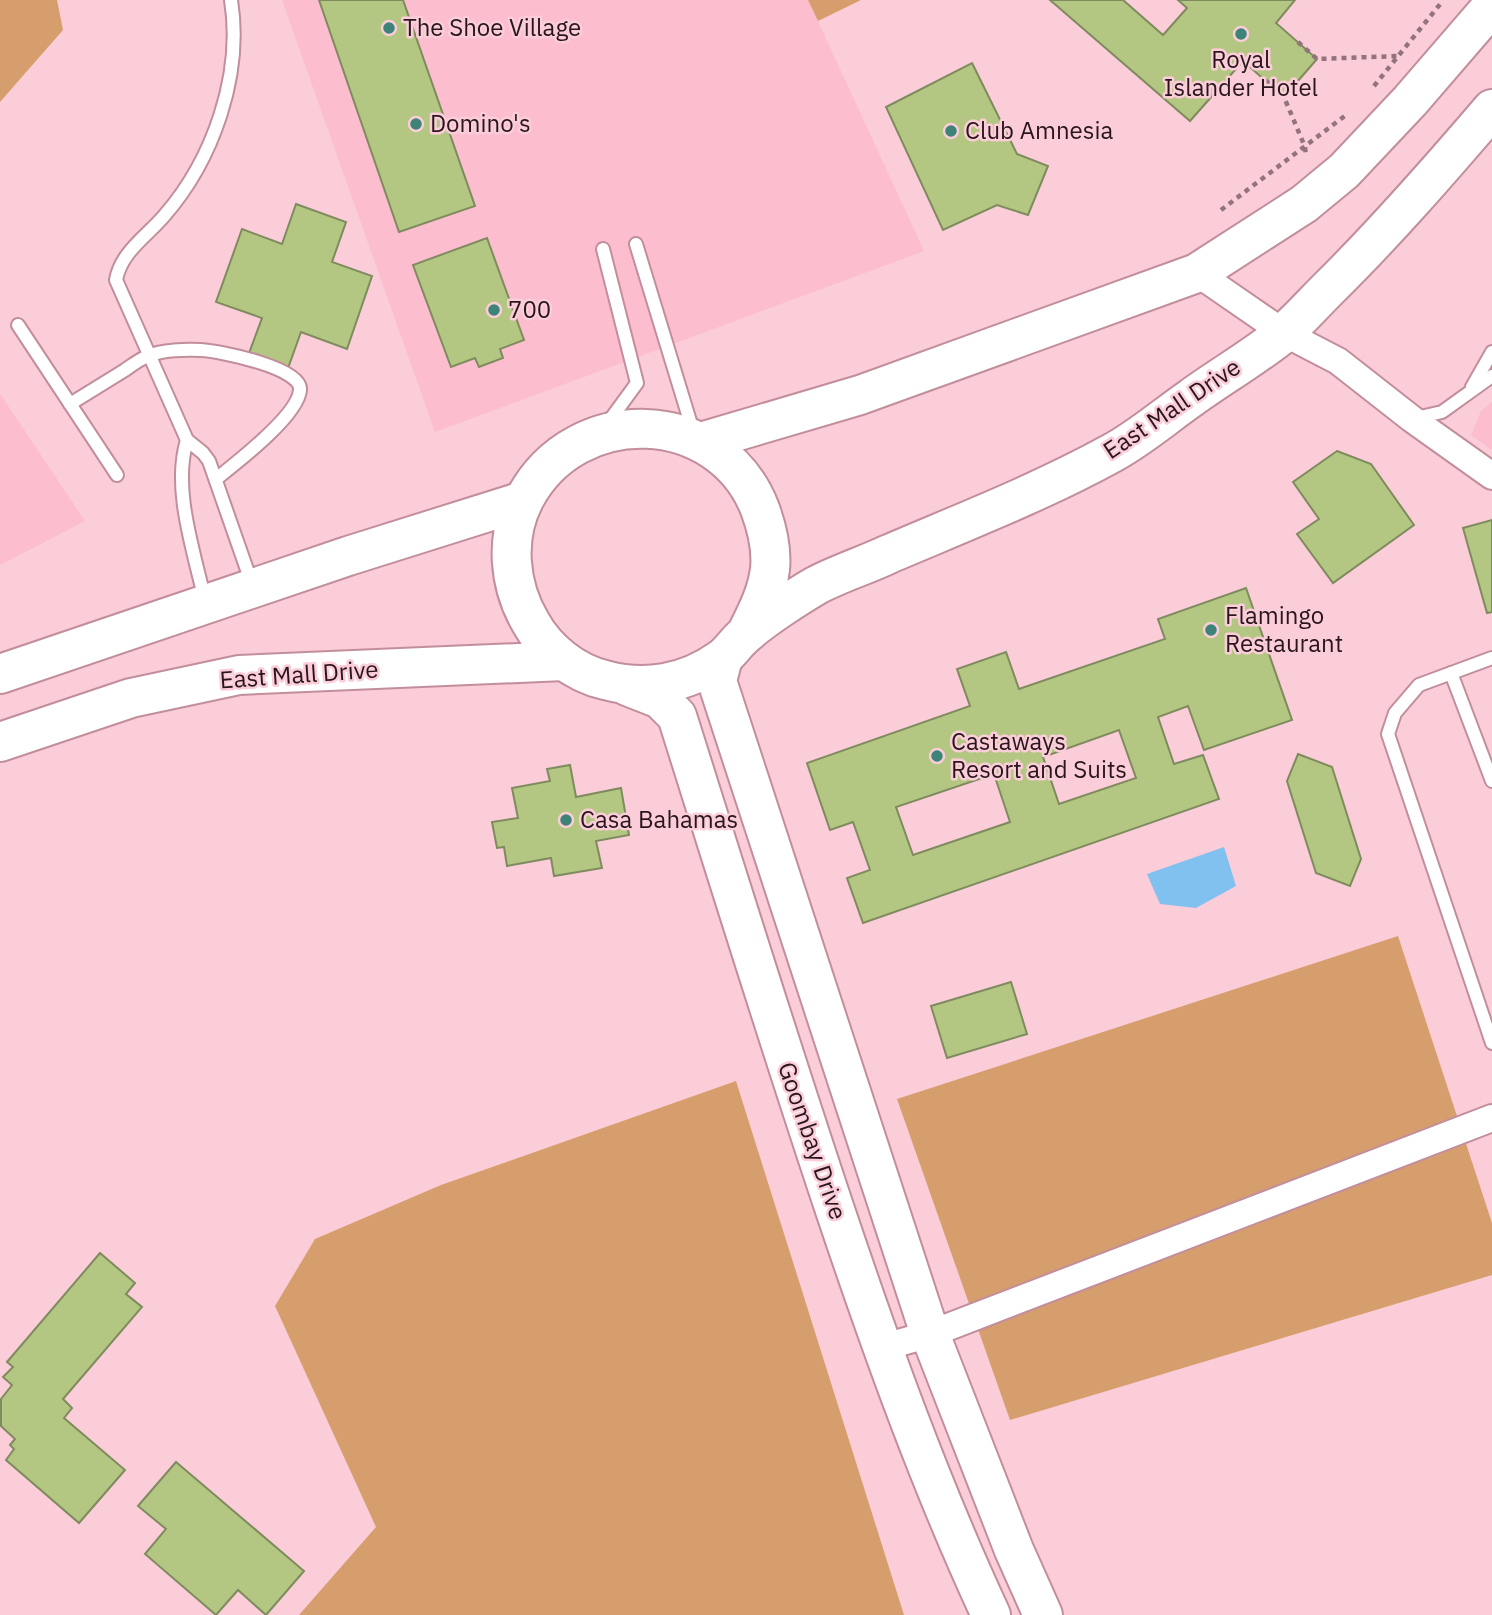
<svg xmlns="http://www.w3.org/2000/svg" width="1492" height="1615" font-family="'IBM Plex Sans',sans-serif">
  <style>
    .built { fill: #fcbdce }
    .forest { fill: #d79e6d }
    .water { fill: #80c1f0 }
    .building { fill: #b4c782; stroke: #7f8b5e; stroke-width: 2; fill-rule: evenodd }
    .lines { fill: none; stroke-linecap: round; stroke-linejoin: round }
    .lane-casing { stroke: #c28e9c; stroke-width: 16 }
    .street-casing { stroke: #c28e9c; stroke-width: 30 }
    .primary-casing { stroke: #c28e9c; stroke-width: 42 }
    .path { stroke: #93737c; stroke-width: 4.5; stroke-dasharray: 5 5; stroke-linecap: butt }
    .lane { stroke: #fff; stroke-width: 12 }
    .street { stroke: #fff; stroke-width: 26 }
    .primary { stroke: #fff; stroke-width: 38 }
    .poi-dot { fill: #3e8377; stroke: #facdd9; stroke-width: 2.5 }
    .labels { text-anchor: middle; stroke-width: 5; stroke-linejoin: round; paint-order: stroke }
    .poi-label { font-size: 24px; fill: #29161c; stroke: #facdd9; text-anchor: start }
    .street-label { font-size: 24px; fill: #29161c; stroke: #facdd9 }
  </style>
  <rect width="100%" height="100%" fill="#facdd9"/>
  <!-- built -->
  <g class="built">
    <polygon points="282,0 808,0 924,251 435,432"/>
    <polygon points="0,394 85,521 0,565"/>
    <polygon points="1492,402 1492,450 1471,435 1481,411"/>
  </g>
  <!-- forest -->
  <g class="forest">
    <polygon points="0,0 57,0 63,30 0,102"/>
    <polygon points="808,0 861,0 818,21"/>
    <polygon points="1398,936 1492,1223 1492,1275 1010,1420 897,1099"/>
    <polygon points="736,1081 904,1615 299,1615 376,1527 275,1306 315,1239 441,1185"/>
  </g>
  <!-- water -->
  <polygon class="water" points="1224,847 1236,886 1196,908 1160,904 1147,874"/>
  <!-- building -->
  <g class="building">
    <polygon points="319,0 403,0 475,206 399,232"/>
    <polygon points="1050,0 1123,0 1163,35 1187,8 1178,0 1295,0 1276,23 1317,59 1284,97 1243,61 1190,121"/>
    <polygon points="972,63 1017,154 1048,166 1028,215 997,205 943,230 886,107"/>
    <polygon points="296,204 346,222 332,262 372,276 347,349 301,332 287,371 248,356 262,318 216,302 242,229 282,244"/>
    <polygon points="487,238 524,340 500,349 503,358 479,367 475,358 451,367 413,265"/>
    <polygon points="1337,451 1371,464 1414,525 1333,583 1297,534 1319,519 1293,482"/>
    <polygon points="1492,520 1492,612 1487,613 1463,528"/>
    <path d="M1246,588l46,132 -88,30 -16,-44 -30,11 16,47 29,-9 16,44 -356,124 -16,-45 23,-8 -17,-48 -23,8 -23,-67 163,-57 -13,-37 49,-17 13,37 146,-50 -7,-20zM1119,730l17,48 -77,26 -16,-47zM994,774l16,48 -97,33 -17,-48z"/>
    <polygon points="1298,754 1332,767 1361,859 1350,886 1316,873 1287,781"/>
    <polygon points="570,765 576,797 621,788 629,835 596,841 602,868 554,876 551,858 507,866 504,847 497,848 492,822 518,818 512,788 550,781 547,769"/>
    <polygon points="1011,982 1027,1034 947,1058 931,1006"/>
    <polygon points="100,1253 135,1283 126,1294 142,1307 63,1399 72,1408 64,1418 125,1470 79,1523 6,1460 14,1449 10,1445 15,1439 1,1426 1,1399 12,1385 3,1377 13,1367 7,1362"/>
    <polygon points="176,1462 304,1571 266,1615 238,1590 216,1615 145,1554 166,1529 138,1506"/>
  </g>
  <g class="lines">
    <defs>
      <g id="lane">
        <path d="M231,0c12,75 -18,160 -67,216 -18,21 -43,36 -48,64l71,160 16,13 6,8 43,123"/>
        <polyline points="636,244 693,431"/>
        <polyline points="603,249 637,383 607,424"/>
        <polyline points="18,325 117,475"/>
        <polyline points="1472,387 1492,352"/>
        <path d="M70,404c18,-11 37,-23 55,-34 7,-5 15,-11 23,-14 14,-6 38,-7 53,-6 19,1 102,18 99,40 -2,26 -64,73 -84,89"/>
        <polyline points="1416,418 1442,412 1492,376"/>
        <path d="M187,440c-15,49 7,111 18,161"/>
        <polyline points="1492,658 1419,685 1395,713 1388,734 1492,1043"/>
        <polyline points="1451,673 1492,781"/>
      </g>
      <g id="street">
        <polyline points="1197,273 1284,333 1338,361 1412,419 1492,476"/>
        <polyline points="881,1348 930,1334 1492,1118"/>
      </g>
      <g id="primary">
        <polyline points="701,442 860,395 1197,273 1304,204 1344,171 1410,101 1492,6"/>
        <path d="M746,634c11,-22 21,-41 24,-65 2,-20 -3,-41 -10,-60 -40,-103 -184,-107 -235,-11 -21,40 -16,88 6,125 15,27 43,50 74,57 40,11 81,4 116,-21 9,-6 15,-17 24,-24 16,-15 53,-39 72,-50 23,-12 49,-20 72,-31 75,-32 152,-62 223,-101 28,-15 53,-37 79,-55 30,-22 64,-41 93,-65 15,-13 29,-29 43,-43 58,-57 112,-119 165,-181"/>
        <polyline points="723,658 717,681 930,1334 1014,1550 1043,1615"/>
        <polyline points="0,674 348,556 523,501"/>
        <path d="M627,686l33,13 17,17c52,165 103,330 158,494 46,137 95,274 156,405"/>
        <polyline points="0,742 131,698 239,675 564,661"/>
      </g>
    </defs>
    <!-- lane casing -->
    <use href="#lane" class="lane-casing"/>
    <!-- street casing -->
    <use href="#street" class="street-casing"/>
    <!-- primary casing -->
    <use href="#primary" class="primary-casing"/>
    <!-- path -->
    <g class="path">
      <polyline points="1298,42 1317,59 1399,56"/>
      <polyline points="1265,80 1284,97 1305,147 1306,157"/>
      <polyline points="1374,86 1441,3"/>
      <polyline points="1221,210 1346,115"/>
    </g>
    <!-- lane -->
    <use href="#lane" class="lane"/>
    <!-- street -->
    <use href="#street" class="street"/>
    <!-- primary -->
    <use href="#primary" class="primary"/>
  </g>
  <!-- markers -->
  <g class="poi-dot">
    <circle cx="389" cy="28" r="7"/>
    <circle cx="1241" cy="34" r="7"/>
    <circle cx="416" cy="124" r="7"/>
    <circle cx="951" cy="131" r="7"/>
    <circle cx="494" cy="310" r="7"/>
    <circle cx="1211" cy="630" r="7"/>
    <circle cx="937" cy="756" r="7"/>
    <circle cx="566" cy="820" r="7"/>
  </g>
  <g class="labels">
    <!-- poi labels -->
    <g class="poi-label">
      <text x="403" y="36">The Shoe Village</text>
      <text x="1241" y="68" text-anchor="middle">Royal<tspan x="1241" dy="28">Islander Hotel</tspan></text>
      <text x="430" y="132">Domino's</text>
      <text x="965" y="139">Club Amnesia</text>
      <text x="508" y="318">700</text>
      <text x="1225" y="624">Flamingo<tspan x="1225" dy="28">Restaurant</tspan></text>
      <text x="951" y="750">Castaways<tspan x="951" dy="28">Resort and Suits</tspan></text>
      <text x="580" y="828">Casa Bahamas</text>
    </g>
    <!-- street labels -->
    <g class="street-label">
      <text transform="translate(1172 409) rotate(-34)" y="8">East Mall Drive</text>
      <text transform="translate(299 675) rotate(-4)" y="8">East Mall Drive</text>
      <text transform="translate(812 1141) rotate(71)" y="8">Goombay Drive</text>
    </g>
  </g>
</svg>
